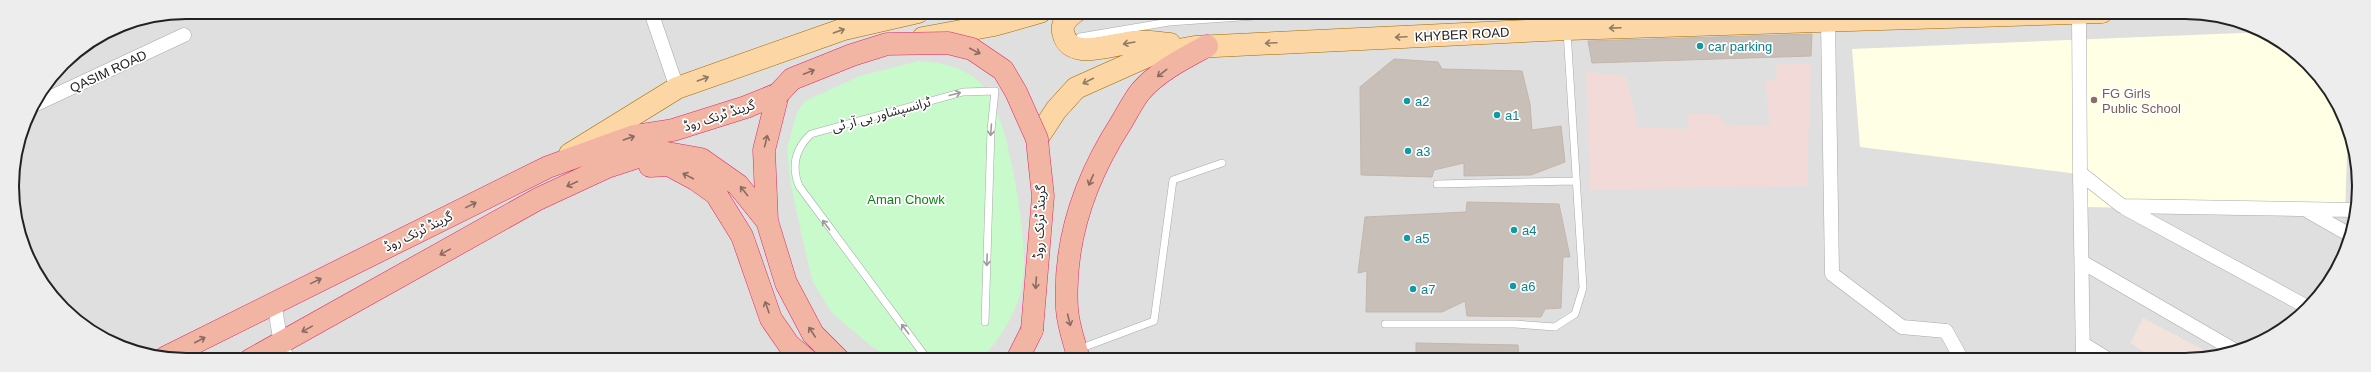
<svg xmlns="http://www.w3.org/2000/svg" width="2371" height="372" viewBox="0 0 2371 372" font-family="Arial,'Noto Sans Arabic',sans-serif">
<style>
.residential{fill:#e0dfdf}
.commercial{fill:#f2dad9}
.education{fill:#ffffe5}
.military{fill:#f3e3dd}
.park{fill:#c8facc}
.building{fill:#c7bfb8;stroke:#c4b6ab}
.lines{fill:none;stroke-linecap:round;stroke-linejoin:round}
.service-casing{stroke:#a9a9a9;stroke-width:8}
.minor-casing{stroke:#a9a9a9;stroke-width:15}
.primary-casing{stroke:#a06b00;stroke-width:23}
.trunk-casing{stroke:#dc2a67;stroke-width:23}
.service{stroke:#fff;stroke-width:7}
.minor{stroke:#fff;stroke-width:14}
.primary{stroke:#fcd6a4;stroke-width:22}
.trunk{stroke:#f2b4a3;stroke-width:22}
.trunk-bridge-casing{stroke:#dc2a67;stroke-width:23;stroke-linecap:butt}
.trunk-bridge{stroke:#f2b4a3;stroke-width:22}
.oneway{stroke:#8f7c63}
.oneway2{stroke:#8a6b62}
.oneway3{stroke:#9c9c9c}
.culture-dot{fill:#0f9aa8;stroke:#fff;stroke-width:1.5}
.education-dot{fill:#8d6e63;stroke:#fff;stroke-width:1.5}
.labels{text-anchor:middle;stroke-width:3.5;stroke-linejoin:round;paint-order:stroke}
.street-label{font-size:13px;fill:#222;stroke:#fff}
.culture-label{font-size:13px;fill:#0d838f;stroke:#fff;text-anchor:start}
.education-label{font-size:13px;fill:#785e54;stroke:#fff;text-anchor:start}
.park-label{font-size:13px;fill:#0c8416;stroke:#fff}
.rim{fill:none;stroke:#222;stroke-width:2}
</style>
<rect width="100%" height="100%" fill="#f2efe9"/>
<!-- residential -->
<path class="residential" d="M 186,12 L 2197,12 L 2262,30 L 2316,71 L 2350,130 L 2359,198 L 2346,253 L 2308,309 L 2262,342 L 2197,360 L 174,360 L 109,342 L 55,301 L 21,242 L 12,175 L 30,109 L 63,63 L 120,25 Z"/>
<!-- commercial -->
<path class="commercial" d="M 1777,64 L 1811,64 L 1807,186 L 1590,190 L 1586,72 L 1626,76 L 1638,127 L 1688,129 L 1688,113 L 1719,115 L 1726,125 L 1770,126 L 1765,80 L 1775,81 Z"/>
<!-- education -->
<path class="education" d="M 2265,32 L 2316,71 L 2348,128 L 2345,213 L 2088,207 L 2078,174 L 1860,147 L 1852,49 Z"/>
<!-- military -->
<path class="military" d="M 2143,318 L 2213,355 L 2197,360 L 2157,360 L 2130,343 Z"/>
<!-- park -->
<path class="park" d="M 919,61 C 943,63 966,67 983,86 C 1008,113 1024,224 1024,262 C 1024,273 1022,288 1019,298 C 1011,322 997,341 981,360 L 895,360 L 871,346 L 831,312 L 812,280 L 801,232 L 790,180 L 787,148 L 797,113 L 805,101 L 860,76 Z"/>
<!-- building -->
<path class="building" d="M 1812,34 L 1811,56 L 1592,63 L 1588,41 Z
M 1394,59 L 1438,62 L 1442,69 L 1522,71 L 1530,104 L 1532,130 L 1561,126 L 1565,162 L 1531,175 L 1464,176 L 1464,163 L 1434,170 L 1432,177 L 1361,175 L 1360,87 Z
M 1467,202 L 1559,204 L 1570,257 L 1563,257 L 1561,308 L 1545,309 L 1541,317 L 1467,316 L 1465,301 L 1442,312 L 1366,312 L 1367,271 L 1358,273 L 1365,217 L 1466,212 Z
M 1416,343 L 1518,345 L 1519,360 L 1416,360 Z"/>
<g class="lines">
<!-- service casing -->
<g class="service-casing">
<path id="service" d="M 1080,37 L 1169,22 L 1312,12
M 1437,184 L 1576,181
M 1385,324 L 1515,324 L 1555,327 L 1575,314 L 1583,288 L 1567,31
M 1079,349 L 1154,321 L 1173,180 L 1222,163
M 928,360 L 799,186 C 791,166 795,149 811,134 L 963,92 L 995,91 L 991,130 L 985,322"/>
</g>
<!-- minor casing -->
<g class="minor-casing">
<path id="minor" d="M 651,12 L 677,88
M 2079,14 L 2080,173 L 2122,206 L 2356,210
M 1828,21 L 1832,274 L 1902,327 L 1946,331 L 1962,360
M 32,106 L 184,35
M 2080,173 L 2083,360
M 2125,208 L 2309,308
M 2306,210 L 2350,235
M 2082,262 L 2234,350
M 274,302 L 281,344 L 288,360
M 2083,344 L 2109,360"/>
</g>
<!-- primary casing -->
<g class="primary-casing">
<path id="primary" d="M 1075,12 C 1068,17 1061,23 1063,32 C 1069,64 1117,42 1136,42 C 1147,41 1159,43 1170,44
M 923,38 L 994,25 L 1040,12
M 1037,139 L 1056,110 L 1076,88 L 1150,55 L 1195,47 L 1567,29 L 2102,12
M 570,154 L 677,88 L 844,29 L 918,12"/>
</g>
<!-- trunk casing -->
<g class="trunk-casing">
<path id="trunk" d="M 650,166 L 669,165 L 695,179 L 716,194 L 742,236 L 771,319 L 789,345 L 807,360
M 767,221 L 764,150 L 778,94
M 166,357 L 548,167 L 634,136 L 673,130 L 746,107 L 778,94
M 250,360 L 538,199 L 607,167 L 656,151 L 701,159 L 738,185 L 767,221 L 786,283 L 813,334 L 839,360
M 1017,360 L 1032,330
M 1079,360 C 1075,344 1068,326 1067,309 C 1063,242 1085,179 1121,123 C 1127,113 1133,101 1140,92 C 1158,71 1183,59 1207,46"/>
</g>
<!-- service -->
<use href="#service" class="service"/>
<!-- minor -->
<use href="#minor" class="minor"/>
<!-- primary -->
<use href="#primary" class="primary"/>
<!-- trunk -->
<use href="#trunk" class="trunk"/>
<!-- trunk-bridge casing -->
<g class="trunk-bridge-casing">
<path id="trunk-bridge" d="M 778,94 L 792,79 L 852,55 L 887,44 L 948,43 L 972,49 L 1003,70 L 1016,92 L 1037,139 L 1039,159 L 1043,196 L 1032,330"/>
</g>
<!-- trunk-bridge -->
<use href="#trunk-bridge" class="trunk-bridge"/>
</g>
<!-- one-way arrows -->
<defs><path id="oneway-shaft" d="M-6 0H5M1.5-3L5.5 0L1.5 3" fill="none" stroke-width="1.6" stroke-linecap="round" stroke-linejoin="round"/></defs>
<g class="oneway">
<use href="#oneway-shaft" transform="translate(1615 28) rotate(178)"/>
<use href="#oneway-shaft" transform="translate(839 31) rotate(-19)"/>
<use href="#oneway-shaft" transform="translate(1401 37) rotate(177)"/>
<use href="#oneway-shaft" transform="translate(1129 43) rotate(170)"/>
<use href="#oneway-shaft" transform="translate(1271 43) rotate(177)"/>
<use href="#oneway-shaft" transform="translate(703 79) rotate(-20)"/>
<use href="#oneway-shaft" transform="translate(1088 81) rotate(153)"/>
</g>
<g class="oneway2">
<use href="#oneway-shaft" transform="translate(975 51) rotate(28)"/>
<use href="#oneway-shaft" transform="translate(809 72) rotate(-22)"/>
<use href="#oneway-shaft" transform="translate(1162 73) rotate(142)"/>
<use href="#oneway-shaft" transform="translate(629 138) rotate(-19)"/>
<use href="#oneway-shaft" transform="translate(766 141) rotate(-76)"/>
<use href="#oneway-shaft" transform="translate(688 176) rotate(-152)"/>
<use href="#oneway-shaft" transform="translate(1091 180) rotate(113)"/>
<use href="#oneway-shaft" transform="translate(572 184) rotate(155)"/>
<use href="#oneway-shaft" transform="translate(744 191) rotate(-128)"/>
<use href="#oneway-shaft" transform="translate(471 205) rotate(-26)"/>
<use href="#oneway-shaft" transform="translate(445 252) rotate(151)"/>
<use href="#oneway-shaft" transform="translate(316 281) rotate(-26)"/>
<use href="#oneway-shaft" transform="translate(1036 283) rotate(94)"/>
<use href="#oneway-shaft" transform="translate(767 307) rotate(-109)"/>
<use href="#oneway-shaft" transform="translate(1069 320) rotate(76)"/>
<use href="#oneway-shaft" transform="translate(307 329) rotate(151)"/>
<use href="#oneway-shaft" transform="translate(812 332) rotate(-123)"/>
<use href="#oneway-shaft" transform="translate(200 340) rotate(-27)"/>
</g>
<g class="oneway3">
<use href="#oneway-shaft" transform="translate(955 94) rotate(-15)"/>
<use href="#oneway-shaft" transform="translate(991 130) rotate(94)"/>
<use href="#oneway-shaft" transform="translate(826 225) rotate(-127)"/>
<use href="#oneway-shaft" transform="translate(987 260) rotate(92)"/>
<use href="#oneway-shaft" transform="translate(905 329) rotate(-127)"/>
</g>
<!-- markers -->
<g class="culture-dot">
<circle cx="1700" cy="46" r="4"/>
<circle cx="1407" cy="101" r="4"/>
<circle cx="1497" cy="115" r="4"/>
<circle cx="1408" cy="151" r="4"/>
<circle cx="1514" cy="230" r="4"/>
<circle cx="1407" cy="238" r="4"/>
<circle cx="1513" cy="286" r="4"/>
<circle cx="1413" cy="289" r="4"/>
</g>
<circle class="education-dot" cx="2094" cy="100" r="4"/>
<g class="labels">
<!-- street labels -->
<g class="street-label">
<text transform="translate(1462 34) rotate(-3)" y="5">KHYBER ROAD</text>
<text transform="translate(108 71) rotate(-25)" y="5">QASIM ROAD</text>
<text transform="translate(881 114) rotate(-15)" y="5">ٹرانسپشاور بی آر ٹی</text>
<text transform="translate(719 115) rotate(-18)" y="5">گرینڈ ٹرنک روڈ</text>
<text transform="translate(1039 222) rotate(-88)" y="5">گرینڈ ٹرنک روڈ</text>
<text transform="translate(418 231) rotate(-26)" y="5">گرینڈ ٹرنک روڈ</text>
</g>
<!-- culture labels -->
<g class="culture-label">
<text x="1708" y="51">car parking</text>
<text x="1415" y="106">a2</text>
<text x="1505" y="120">a1</text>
<text x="1416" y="156">a3</text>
<text x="1522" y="235">a4</text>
<text x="1415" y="243">a5</text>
<text x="1521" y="291">a6</text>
<text x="1421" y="294">a7</text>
</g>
<!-- education labels -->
<g class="education-label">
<text x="2102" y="98">FG Girls<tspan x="2102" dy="15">Public School</tspan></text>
</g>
<!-- park labels -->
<g class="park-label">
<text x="906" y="204">Aman Chowk</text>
</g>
</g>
<!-- crop -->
<path d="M0 0H2371V372H0ZM186 19H2185A167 167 0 0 1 2352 186V186A167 167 0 0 1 2185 353H186A167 167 0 0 1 19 186V186A167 167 0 0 1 186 19Z" fill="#ededed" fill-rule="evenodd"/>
<path class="rim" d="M186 19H2185A167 167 0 0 1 2352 186V186A167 167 0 0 1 2185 353H186A167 167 0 0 1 19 186V186A167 167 0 0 1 186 19Z"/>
</svg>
